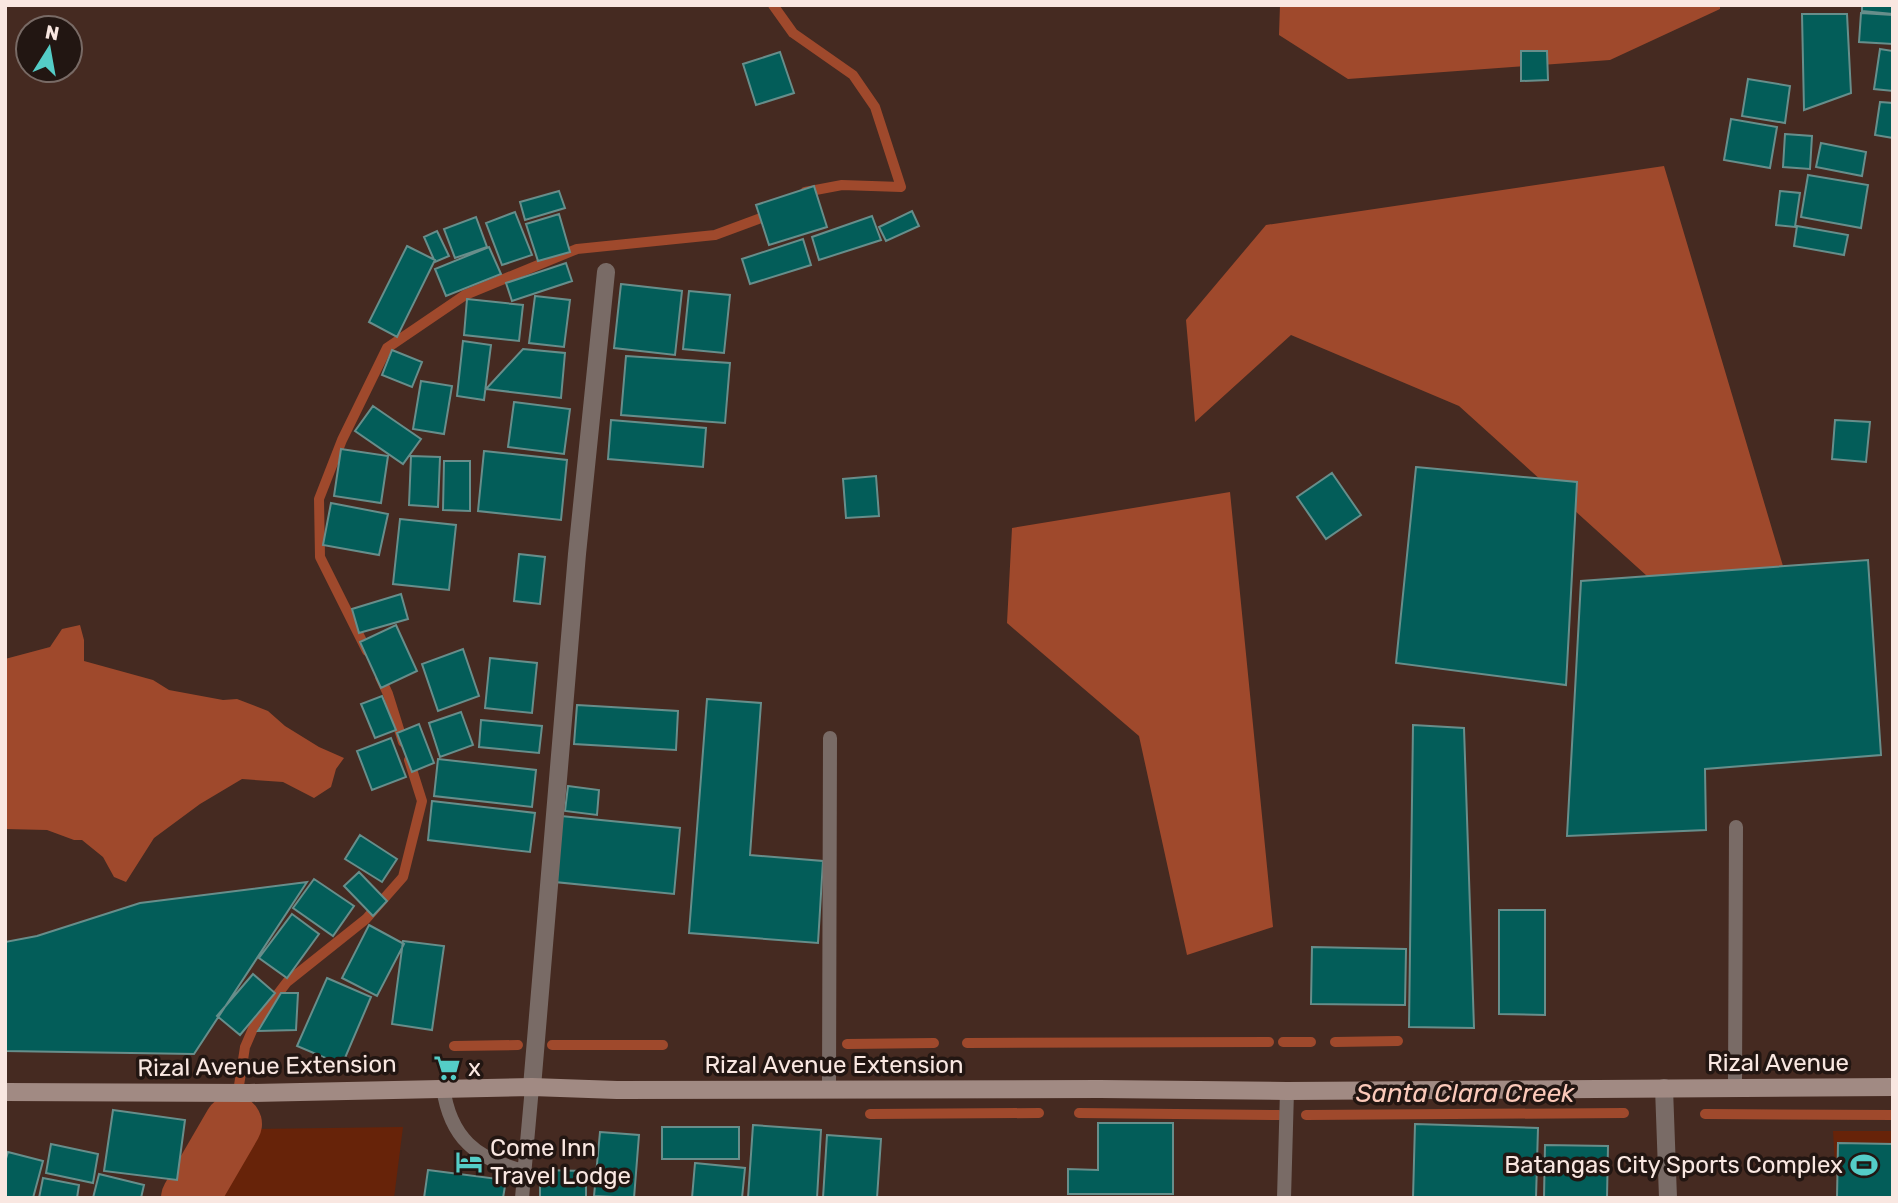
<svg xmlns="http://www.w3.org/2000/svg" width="1898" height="1203" viewBox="0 0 1898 1203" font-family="Rubik,sans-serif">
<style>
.green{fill:#672309}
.water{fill:#9f492c}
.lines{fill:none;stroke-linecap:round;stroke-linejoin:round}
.stream{stroke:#9f492c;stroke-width:10}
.river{stroke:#9f492c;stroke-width:58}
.building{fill:#035d59;stroke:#678e8b;stroke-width:2}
.service{stroke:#796b66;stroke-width:14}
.minor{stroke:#796b66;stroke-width:18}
.tertiary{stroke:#796b66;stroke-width:18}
.secondary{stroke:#a18a83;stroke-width:18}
.labels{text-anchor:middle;stroke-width:7;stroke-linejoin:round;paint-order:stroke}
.street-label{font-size:24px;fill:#f9e7e1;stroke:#221612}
.poi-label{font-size:24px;fill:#f9e7e1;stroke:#221612;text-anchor:start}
.water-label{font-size:26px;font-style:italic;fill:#fbc9b9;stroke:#221612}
</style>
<rect width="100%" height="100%" fill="#452a21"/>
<!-- green -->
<path class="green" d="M 403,1127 L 394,1198 L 210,1198 L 251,1129 Z
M 1833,1131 L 1893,1131 L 1893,1198 L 1837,1198 Z"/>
<!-- water -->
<path class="water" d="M 1280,5 L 1720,5 L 1720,9 L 1610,60 L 1348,79 L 1279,35 Z
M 1664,166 L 1783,566 L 1647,576 L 1459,406 L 1291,335 L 1195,422 L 1186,320 L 1266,225 Z
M 1230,492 L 1273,927 L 1187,955 L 1139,736 L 1007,623 L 1012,528 Z
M 80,625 L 84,640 L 84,661 L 153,680 L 169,690 L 223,700 L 237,699 L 268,711 L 285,726 L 319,747 L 344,758 L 336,769 L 331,787 L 314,798 L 283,782 L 242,779 L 200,804 L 154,838 L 126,882 L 114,877 L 103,857 L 82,840 L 74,840 L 47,830 L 5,829 L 5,659 L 50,647 L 62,629 Z"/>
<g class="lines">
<!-- stream -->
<path class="stream" d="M 773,5 L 793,33 L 853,75 L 875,107 L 901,187 L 842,185 L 805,192
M 367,651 L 320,557 L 319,499 L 342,440 L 387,348 L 465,295 L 577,249 L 715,235 L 772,214
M 380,677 L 388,694 L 403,742
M 1283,1042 L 1311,1042
M 1335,1042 L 1398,1041
M 967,1043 L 1269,1042
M 847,1044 L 934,1043
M 552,1045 L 663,1045
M 454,1046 L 518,1045
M 1079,1113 L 1279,1115
M 870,1114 L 1039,1113
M 1705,1114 L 1893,1115
M 1306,1115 L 1624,1113
M 233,1124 L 245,1047 L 255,1024 L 287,982 L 366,919 L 403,877 L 422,801 L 409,760"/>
<!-- river -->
<path class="river" d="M 190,1198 L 233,1124"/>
</g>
<!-- building -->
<path class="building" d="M 1862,5 L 1893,5 L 1893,14 L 1862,11 Z
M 1861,13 L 1893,15 L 1893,44 L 1859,42 Z
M 1802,14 L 1847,14 L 1851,93 L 1804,110 Z
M 1880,49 L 1893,51 L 1893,91 L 1874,89 Z
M 1521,51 L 1547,51 L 1548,80 L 1521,81 Z
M 780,52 L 794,93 L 756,105 L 743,64 Z
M 1748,79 L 1790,86 L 1785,123 L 1742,116 Z
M 1880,102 L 1893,103 L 1893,138 L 1875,135 Z
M 1731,119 L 1777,127 L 1770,168 L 1724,160 Z
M 1785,134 L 1812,136 L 1810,169 L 1783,167 Z
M 1821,143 L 1866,152 L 1862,176 L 1816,167 Z
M 1808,175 L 1868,185 L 1861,228 L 1801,217 Z
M 814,186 L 827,227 L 769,245 L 756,205 Z
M 559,191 L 565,208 L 525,220 L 520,202 Z
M 1780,191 L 1800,193 L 1795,227 L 1776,225 Z
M 912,211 L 919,226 L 886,241 L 879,227 Z
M 515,212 L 532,255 L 502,265 L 486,223 Z
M 559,214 L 570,252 L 538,261 L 526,224 Z
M 872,216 L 881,240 L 819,260 L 812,237 Z
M 476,217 L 487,247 L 455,258 L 444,229 Z
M 1797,226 L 1848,235 L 1844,255 L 1794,246 Z
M 437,231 L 449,256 L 435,262 L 424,237 Z
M 803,239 L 811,265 L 750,284 L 742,259 Z
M 407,246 L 435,260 L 397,337 L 369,322 Z
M 489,247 L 501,274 L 446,296 L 435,269 Z
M 566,263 L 572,281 L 512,301 L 506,283 Z
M 621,284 L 682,291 L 675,355 L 614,348 Z
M 689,291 L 730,295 L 724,353 L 683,349 Z
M 535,296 L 570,300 L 564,347 L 529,343 Z
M 467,299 L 523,305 L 519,341 L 464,335 Z
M 463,341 L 491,345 L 484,400 L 457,396 Z
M 523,349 L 565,353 L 561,398 L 486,389 Z
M 392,350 L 422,362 L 412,387 L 382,375 Z
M 626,356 L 730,363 L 725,423 L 621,415 Z
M 421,381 L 452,386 L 444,434 L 413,429 Z
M 514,402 L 570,409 L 564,454 L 508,447 Z
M 373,406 L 421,439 L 403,464 L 355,431 Z
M 611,420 L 706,428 L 703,467 L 608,459 Z
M 1835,420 L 1870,422 L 1866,462 L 1832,459 Z
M 341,449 L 388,456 L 381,503 L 334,496 Z
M 484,451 L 567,460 L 561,520 L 478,511 Z
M 411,456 L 440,457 L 438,507 L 409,505 Z
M 444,461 L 470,461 L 470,511 L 443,510 Z
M 1416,467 L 1577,482 L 1566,685 L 1396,663 Z
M 1332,473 L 1361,515 L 1326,539 L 1297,497 Z
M 876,476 L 879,516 L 846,518 L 843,479 Z
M 331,503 L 388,514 L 379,555 L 323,545 Z
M 400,519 L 456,525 L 449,590 L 393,584 Z
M 519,554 L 545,557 L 540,604 L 514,601 Z
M 1868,560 L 1881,755 L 1705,769 L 1706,830 L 1567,836 L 1581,581 Z
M 401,594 L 408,619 L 359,633 L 352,609 Z
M 396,625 L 417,671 L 381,688 L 360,642 Z
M 463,649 L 479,696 L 438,711 L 422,664 Z
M 490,658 L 537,663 L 532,713 L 485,708 Z
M 382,696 L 396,730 L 375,738 L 361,704 Z
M 707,699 L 761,703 L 750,855 L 823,861 L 818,943 L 689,933 Z
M 577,705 L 678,711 L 676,750 L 574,744 Z
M 461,712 L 473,745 L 440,757 L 429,723 Z
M 481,720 L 542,726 L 539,753 L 479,747 Z
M 419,724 L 434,763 L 412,772 L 397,733 Z
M 1413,725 L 1464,728 L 1474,1028 L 1409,1027 Z
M 391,738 L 406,777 L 372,790 L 357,751 Z
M 438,759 L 536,770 L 532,807 L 434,796 Z
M 568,786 L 599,790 L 597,815 L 565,811 Z
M 432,801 L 535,813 L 530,852 L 428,840 Z
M 561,816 L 680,828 L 674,894 L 555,882 Z
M 360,835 L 397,859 L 382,882 L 345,859 Z
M 359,872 L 387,901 L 373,916 L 344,886 Z
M 314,879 L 354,906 L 333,936 L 293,908 Z
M 307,882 L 194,1054 L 5,1051 L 5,942 L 37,936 L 140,903 Z
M 1499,910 L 1545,910 L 1545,1015 L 1499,1014 Z
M 292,914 L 319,934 L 287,978 L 259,958 Z
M 369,925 L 404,944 L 377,996 L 342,978 Z
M 403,941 L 444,946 L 432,1030 L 392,1024 Z
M 1312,947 L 1406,949 L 1405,1005 L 1311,1004 Z
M 253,974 L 275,993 L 240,1035 L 217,1016 Z
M 327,978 L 371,997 L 342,1065 L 297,1046 Z
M 281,993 L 298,993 L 296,1030 L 258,1031 Z
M 113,1110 L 185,1120 L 177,1180 L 104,1171 Z
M 1098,1123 L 1173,1123 L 1173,1194 L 1068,1194 L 1068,1169 L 1098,1170 Z
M 1415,1124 L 1538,1128 L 1536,1198 L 1413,1198 Z
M 753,1125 L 821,1130 L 817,1198 L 748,1198 Z
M 662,1127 L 739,1127 L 739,1159 L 662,1159 Z
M 600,1132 L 639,1135 L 634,1198 L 594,1196 Z
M 827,1135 L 881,1139 L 877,1198 L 823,1198 Z
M 1838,1143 L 1893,1144 L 1893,1198 L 1837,1198 Z
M 51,1144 L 98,1154 L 93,1183 L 46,1173 Z
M 1545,1145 L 1608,1146 L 1607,1198 L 1544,1198 Z
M 8,1152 L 43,1161 L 33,1198 L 5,1198 L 5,1162 Z
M 695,1163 L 745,1168 L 742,1198 L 692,1198 Z
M 428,1170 L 506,1180 L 503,1198 L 424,1198 Z
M 540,1170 L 586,1171 L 586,1198 L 540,1198 Z
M 99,1174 L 144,1185 L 141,1198 L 93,1198 Z
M 43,1178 L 79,1185 L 77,1198 L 39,1198 Z"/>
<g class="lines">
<!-- service -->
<path class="service" d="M 443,1087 C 450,1138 476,1159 524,1171
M 1735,1088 L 1736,827
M 829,1090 L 830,738
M 522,1198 L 532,1087
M 1284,1198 L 1287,1091"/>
<!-- minor -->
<path class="minor" d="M 532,1087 L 577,554 L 606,272"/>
<!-- tertiary -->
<path class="tertiary" d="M 1664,1088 L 1668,1198"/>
<!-- secondary -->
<path class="secondary" d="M 5,1092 L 249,1093 L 532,1087 L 617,1090 L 1100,1089 L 1287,1091 L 1893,1087"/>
</g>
<!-- icons -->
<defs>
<g id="supermarket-bare" transform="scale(2.1)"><path d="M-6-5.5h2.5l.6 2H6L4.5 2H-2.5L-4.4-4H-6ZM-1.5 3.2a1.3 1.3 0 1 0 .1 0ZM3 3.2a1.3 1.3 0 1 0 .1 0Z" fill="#54cdc7" stroke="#221612" stroke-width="2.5" paint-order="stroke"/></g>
<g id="hotel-bare" transform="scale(2.1)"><path d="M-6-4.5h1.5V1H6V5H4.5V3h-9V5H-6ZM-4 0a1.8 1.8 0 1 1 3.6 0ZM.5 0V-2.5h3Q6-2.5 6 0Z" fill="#54cdc7" stroke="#221612" stroke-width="2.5" paint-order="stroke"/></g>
<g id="stadium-bare" transform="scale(2.1)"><path d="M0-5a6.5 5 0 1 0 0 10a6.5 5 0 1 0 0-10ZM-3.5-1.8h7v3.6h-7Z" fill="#54cdc7" stroke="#221612" stroke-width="2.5" paint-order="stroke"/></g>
</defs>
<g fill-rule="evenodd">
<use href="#supermarket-bare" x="447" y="1068"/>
<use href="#hotel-bare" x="469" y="1162"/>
<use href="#stadium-bare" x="1864" y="1165"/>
</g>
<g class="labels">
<!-- street labels -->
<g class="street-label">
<text x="1778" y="1071">Rizal Avenue</text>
<text x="834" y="1073">Rizal Avenue Extension</text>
<text transform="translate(267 1066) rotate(-1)" y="8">Rizal Avenue Extension</text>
</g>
<!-- poi labels -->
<g class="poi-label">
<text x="468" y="1076">x</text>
<text x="490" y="1156">Come Inn<tspan x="490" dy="28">Travel Lodge</tspan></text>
<text x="1843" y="1173" text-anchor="end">Batangas City Sports Complex</text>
</g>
<!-- water labels -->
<g class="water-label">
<text x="1465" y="1102">Santa Clara Creek</text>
</g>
</g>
<!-- border -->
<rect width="1898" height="1203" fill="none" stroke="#f9e7e1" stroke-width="14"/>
<!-- north arrow -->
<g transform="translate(49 49) rotate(11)"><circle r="33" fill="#221612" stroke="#786a65" stroke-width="2"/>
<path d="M0-5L12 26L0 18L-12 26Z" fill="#54cdc7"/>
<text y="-10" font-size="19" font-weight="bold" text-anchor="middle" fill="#f9e7e1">N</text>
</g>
</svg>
